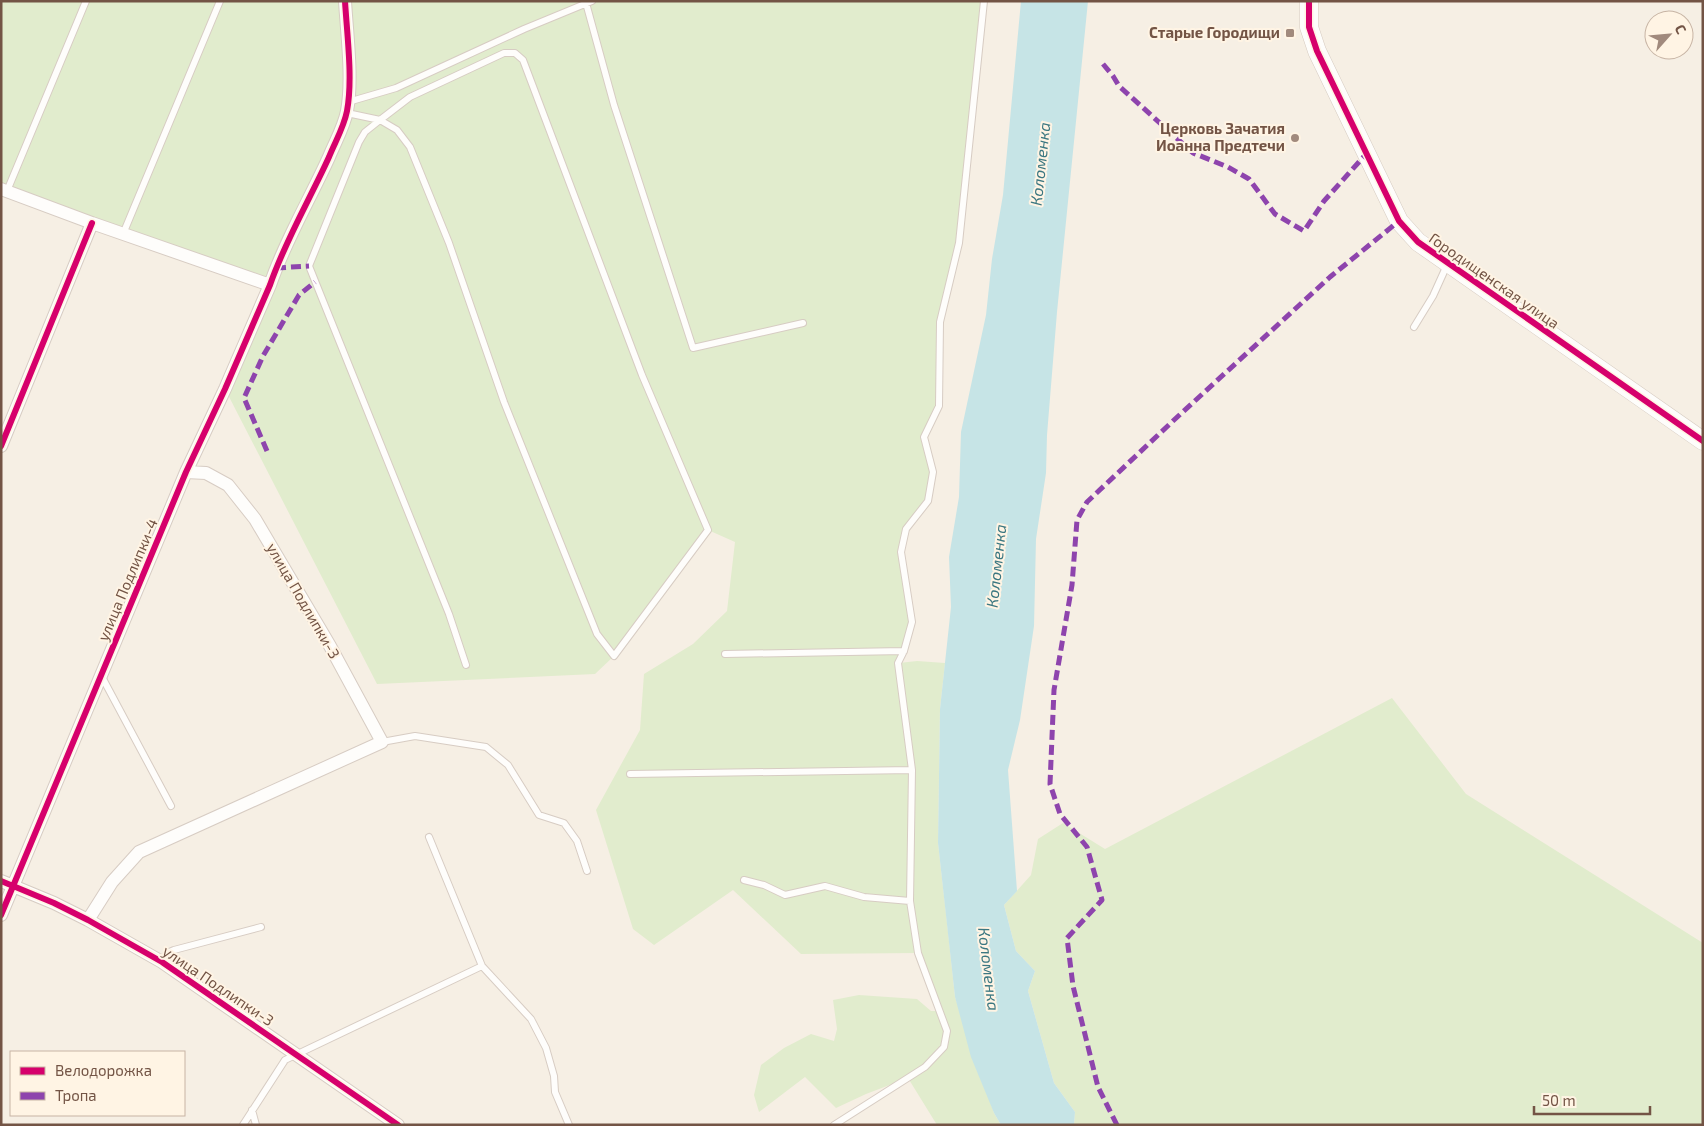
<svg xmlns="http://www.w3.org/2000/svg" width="1704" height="1126" viewBox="0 0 1704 1126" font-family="'Exo 2',sans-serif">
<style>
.green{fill:#e1eccd}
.water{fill:#c6e4e6}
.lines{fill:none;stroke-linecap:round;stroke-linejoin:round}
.lane-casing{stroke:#d7ccc3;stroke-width:8}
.street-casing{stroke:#d7ccc3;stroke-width:14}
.secondary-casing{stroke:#d6cbc1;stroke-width:19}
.lane{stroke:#fefdfb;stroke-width:6}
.street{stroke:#fefdfb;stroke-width:12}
.secondary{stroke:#fefdfb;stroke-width:18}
.quiet{stroke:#8e44ad;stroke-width:5;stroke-dasharray:10 5;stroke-linecap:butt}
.cycleway-casing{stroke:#fff4e4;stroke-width:9}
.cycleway{stroke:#d6006c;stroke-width:6}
.poi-dot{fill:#a18a7d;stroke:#fff4e4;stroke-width:2}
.labels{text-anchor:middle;stroke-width:4;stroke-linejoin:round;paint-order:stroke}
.poi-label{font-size:15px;font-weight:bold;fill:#735445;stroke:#fff4e4;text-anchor:end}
.street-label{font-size:15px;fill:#735445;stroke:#fff4e4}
.water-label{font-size:16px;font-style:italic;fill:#3b7781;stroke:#fff4e4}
</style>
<rect width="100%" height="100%" fill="#f6efe4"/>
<!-- green -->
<path class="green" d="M 1,1 L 984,1 L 959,243 L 940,322 L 939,406 L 924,437 L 933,472 L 928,501 L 906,529 L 901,552 L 912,622 L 899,663 L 917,661 L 945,663 L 940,709 L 938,843 L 947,923 L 955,997 L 994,1113 L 1001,1125 L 937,1125 L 908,1078 L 866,1094 L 836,1108 L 805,1077 L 759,1112 L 754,1095 L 761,1065 L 784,1048 L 811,1034 L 834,1041 L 837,1029 L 833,1000 L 859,995 L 917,999 L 931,1011 L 940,1011 L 918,953 L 801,954 L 733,890 L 654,945 L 633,929 L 596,810 L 640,730 L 644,674 L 693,644 L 727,611 L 735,542 L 708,530 L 614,656 L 595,674 L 377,684 L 225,389 L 270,285 L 1,189 Z
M 1392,698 L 1466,794 L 1703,943 L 1703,1125 L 1074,1125 L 1075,1112 L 1054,1083 L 1028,991 L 1035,971 L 1016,951 L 1004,905 L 1031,875 L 1038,839 L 1063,823 L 1105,849 Z"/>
<!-- water -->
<path class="water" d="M 1021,1 L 1088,1 L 1057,312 L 1047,435 L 1046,473 L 1036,539 L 1034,626 L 1020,720 L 1008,770 L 1017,891 L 1004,905 L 1016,951 L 1035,971 L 1028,991 L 1054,1083 L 1075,1112 L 1074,1125 L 1001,1125 L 994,1113 L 971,1057 L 955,997 L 938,843 L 940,709 L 951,607 L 949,557 L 959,497 L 961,432 L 986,315 L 992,259 L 1003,195 Z"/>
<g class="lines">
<!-- lane casing -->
<g class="lane-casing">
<path id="lane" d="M 586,3 L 614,105 L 693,348 L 803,323
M 348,102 L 396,88 L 524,29 L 592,1
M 347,113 L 380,120 L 410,97 L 504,53 L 515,53 L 523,60 L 642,375 L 708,530 L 614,656 L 597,634 L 504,402 L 449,243 L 410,147 L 397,130 L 380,120 L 365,132 L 359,142 L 309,266 L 449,614 L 466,665
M 7,191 L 86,1
M 123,234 L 220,1
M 1414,327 L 1433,296 L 1447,265
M 725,654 L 904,651
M 102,677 L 171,806
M 382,742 L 415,736 L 486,747 L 508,765 L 539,815 L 564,823 L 577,841 L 587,871
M 630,774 L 912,770
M 429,837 L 482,966 L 531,1019 L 546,1048 L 554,1076 L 555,1092 L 569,1125
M 744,880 L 764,885 L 785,895 L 825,886 L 864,897 L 910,901
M 162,962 L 167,953 L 174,950 L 261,927
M 252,1110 L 256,1125
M 243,1125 L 285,1060 L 482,966
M 834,1125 L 925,1067 L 944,1047 L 947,1031 L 918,953 L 910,901 L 912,770 L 898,663 L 904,651 L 912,622 L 901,552 L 906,529 L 928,501 L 933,472 L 924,437 L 939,406 L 940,322 L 959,243 L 984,1"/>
</g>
<!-- street casing -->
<g class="street-casing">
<path id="street" d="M 1,189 L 92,223 L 270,285
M 1,446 L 92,223
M 1,881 L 54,903 L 88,920 L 162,962 L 398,1125
M 1,915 L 186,472 L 225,389 L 270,285 C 285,241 310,199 329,157 C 335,142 344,127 347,111 C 353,79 347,35 345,1
M 88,920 L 112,882 L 139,852 L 382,742 L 330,646 L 255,519 L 228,485 L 206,473 L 186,472"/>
</g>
<!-- secondary casing -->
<g class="secondary-casing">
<path id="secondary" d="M 1309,1 L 1309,27 L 1317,51 L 1399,221 L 1418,242 L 1703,441"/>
</g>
<!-- lane -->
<use href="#lane" class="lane"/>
<!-- street -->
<use href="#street" class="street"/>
<!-- secondary -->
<use href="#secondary" class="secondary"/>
<!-- quiet -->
<path class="quiet" d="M 1103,64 L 1113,76 L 1119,86 L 1193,153 L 1228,167 L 1249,179 L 1275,214 L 1304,231 L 1324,201 L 1367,153
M 276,268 L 309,266
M 267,451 L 244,398 L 263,356 L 299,295 L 315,282
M 1117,1125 L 1098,1087 L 1073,986 L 1067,938 L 1102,900 L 1087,847 L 1060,814 L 1050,784 L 1054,690 L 1072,585 L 1077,520 L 1087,502 L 1174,420 L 1330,277 L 1399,221"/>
<!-- cycleway casing -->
<g class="cycleway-casing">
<path id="cycleway" d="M 1309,1 L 1309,27 L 1317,51 L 1399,221 L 1418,242 L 1703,441
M 1,446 L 92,223
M 1,881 L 54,903 L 88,920 L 162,962 L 398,1125
M 1,915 L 186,472 L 225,389 L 270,285 C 285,241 310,199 329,157 C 335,142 344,127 347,111 C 353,79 347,35 345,1"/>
</g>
<!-- cycleway -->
<use href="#cycleway" class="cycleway"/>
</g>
<!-- markers -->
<g class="poi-dot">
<rect x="1285" y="28" width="10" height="10" rx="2.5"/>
<circle cx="1295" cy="138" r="5"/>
</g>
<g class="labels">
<!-- poi labels -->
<g class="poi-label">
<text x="1280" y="38">Старые Городищи</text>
<text x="1285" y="134">Церковь Зачатия<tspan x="1285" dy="17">Иоанна Предтечи</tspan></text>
</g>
<!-- street labels -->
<g class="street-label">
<text transform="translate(1494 281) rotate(35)" y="5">Городищенская улица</text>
<text transform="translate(128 580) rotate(-67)" y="5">улица Подлипки-4</text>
<text transform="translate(303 601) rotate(60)" y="5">улица Подлипки-3</text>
<text transform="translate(218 986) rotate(34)" y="5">улица Подлипки-3</text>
</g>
<!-- water labels -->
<g class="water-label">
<text transform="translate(1040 164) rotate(-84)" y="6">Коломенка</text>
<text transform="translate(996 566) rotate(-84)" y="6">Коломенка</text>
<text transform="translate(989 969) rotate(83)" y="6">Коломенка</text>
</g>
</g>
<!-- border -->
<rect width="1704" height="1126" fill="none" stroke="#735445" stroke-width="5"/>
<!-- legend -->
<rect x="10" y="1051" width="175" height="65" fill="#fff4e4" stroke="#c7b4a4"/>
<rect x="20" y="1067" width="25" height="8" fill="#d6006c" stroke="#c7b4a4"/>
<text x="55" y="1076" font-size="15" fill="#735445">Велодорожка</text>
<rect x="20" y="1092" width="25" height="8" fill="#8e44ad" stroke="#c7b4a4"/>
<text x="55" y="1101" font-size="15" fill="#735445">Тропа</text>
<!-- north arrow -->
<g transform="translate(1669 35) rotate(63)"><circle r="24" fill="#fff4e4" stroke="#c7b4a4"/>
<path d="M0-4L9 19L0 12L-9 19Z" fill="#a18a7d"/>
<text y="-8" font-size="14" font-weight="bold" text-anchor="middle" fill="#735445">С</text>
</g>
<!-- scale -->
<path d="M1534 1106v8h116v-8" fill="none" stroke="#735445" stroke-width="2.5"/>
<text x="1542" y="1106" font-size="15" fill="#735445" stroke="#fff4e4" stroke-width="4" paint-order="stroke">50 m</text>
</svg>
